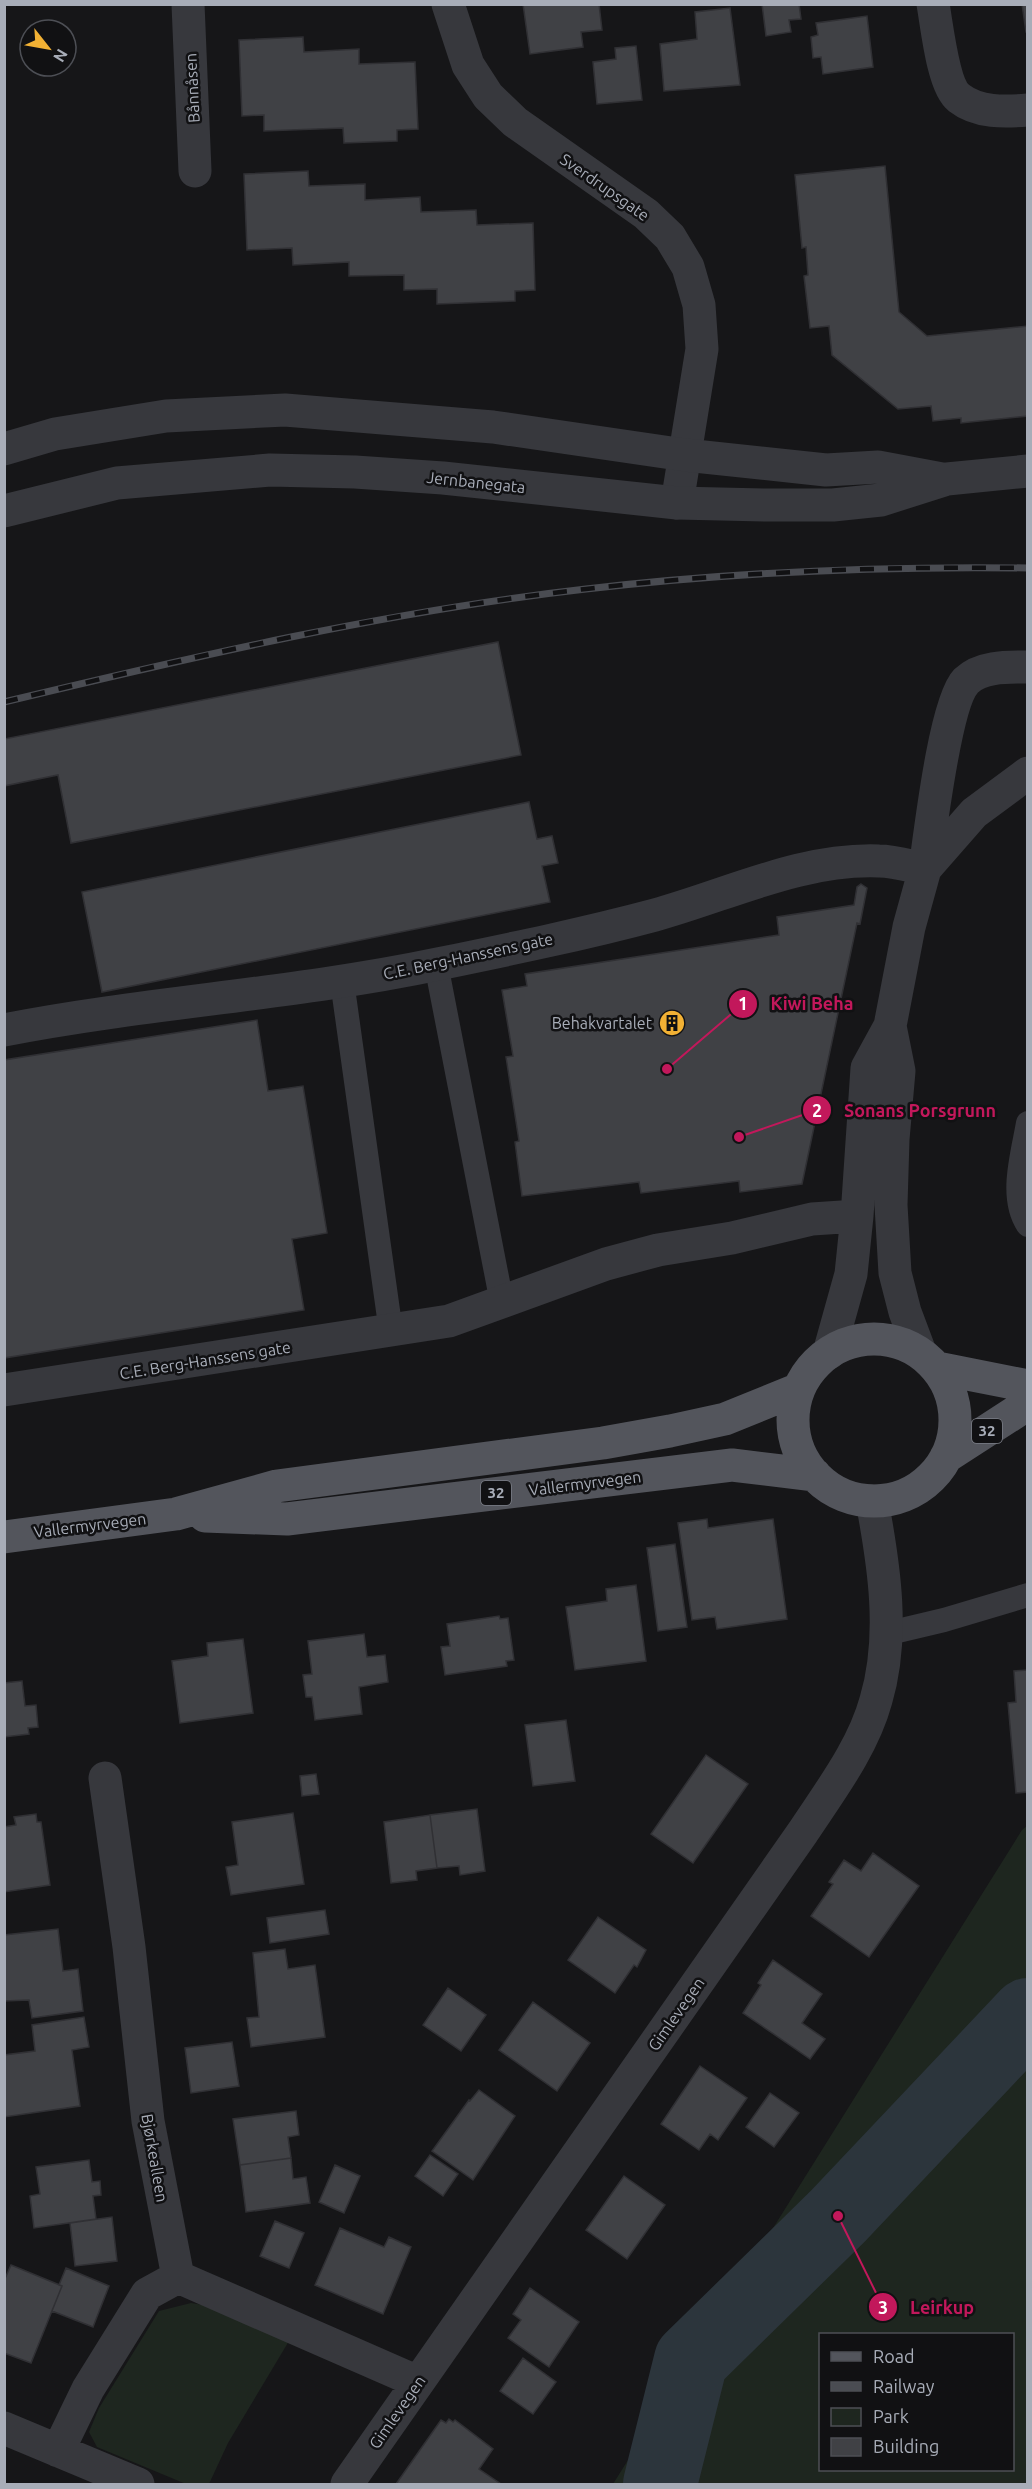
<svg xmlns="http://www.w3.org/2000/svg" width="1032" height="2489" viewBox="0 0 1032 2489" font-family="Ubuntu,sans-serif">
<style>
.green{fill:#1e261f;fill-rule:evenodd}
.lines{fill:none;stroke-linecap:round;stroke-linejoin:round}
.river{stroke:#2c353c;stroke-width:74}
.building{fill:#404145;stroke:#303034;stroke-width:1.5}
.service{stroke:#37383d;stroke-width:24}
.minor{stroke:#37383d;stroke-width:33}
.tertiary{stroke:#37383d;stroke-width:33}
.primary{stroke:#53555c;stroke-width:33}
.rail-casing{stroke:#4a4c52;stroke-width:7}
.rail{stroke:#111113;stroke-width:4.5;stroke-dasharray:14;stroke-linecap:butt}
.labels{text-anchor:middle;stroke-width:5;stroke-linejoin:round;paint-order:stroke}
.shield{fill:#111113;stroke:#7b7e86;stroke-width:1.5}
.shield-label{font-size:15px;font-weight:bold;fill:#a8adb8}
.street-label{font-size:16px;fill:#a8adb8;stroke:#111113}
.poi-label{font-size:16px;fill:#a8adb8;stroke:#111113;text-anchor:end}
.leader{fill:none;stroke:#c2185b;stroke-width:2}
.callout-dot{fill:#c2185b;stroke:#111113;stroke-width:2}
.mark-label{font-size:18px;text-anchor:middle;font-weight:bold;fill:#fff}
.callout-label{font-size:18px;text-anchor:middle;font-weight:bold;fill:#c2185b;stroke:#111113;stroke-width:5;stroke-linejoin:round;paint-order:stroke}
</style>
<rect width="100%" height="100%" fill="#161618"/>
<!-- green -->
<path class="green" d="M 1027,1826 L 1027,2484 L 613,2484 L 1022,1830 ZM 820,2334 L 1012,2334 L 1012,2470 L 820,2470 Z
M 191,2303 L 222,2308 L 289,2341 L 228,2443 L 209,2484 L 186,2484 L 97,2447 L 89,2432 L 99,2408 L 159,2311 Z"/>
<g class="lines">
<!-- river -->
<path class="river" d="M 660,2484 L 691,2360 L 838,2216 L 1028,2015"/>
</g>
<!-- building -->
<path class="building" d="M 523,4 L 599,4 L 602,30 L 581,32 L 583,47 L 530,54 Z
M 762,4 L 799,4 L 801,19 L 789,20 L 791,32 L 766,36 Z
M 1022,4 L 1028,4 L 1028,32 L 1026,32 Z
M 730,8 L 740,85 L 664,91 L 660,44 L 697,39 L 695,12 Z
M 867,16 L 873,67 L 823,74 L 821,57 L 813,58 L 811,37 L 818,35 L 816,23 Z
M 303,37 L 304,52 L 359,49 L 359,64 L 415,62 L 418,129 L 397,130 L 397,141 L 344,143 L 343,128 L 264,131 L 264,115 L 242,116 L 239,40 Z
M 636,46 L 642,100 L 597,104 L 593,62 L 616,59 L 615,48 Z
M 885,166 L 899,312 L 927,336 L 1028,326 L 1028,416 L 961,423 L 961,418 L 933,421 L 931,406 L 898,409 L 832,355 L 829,326 L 810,328 L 804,276 L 808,275 L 806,247 L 802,248 L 795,175 Z
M 308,171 L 309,186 L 365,184 L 365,200 L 420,197 L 421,212 L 476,210 L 477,225 L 533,223 L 535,290 L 515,291 L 515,301 L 437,304 L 437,289 L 404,290 L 404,275 L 349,276 L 349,262 L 293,265 L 292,248 L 247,250 L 244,174 Z
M 498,642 L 521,755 L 71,843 L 58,775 L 4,786 L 4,739 Z
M 529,802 L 537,839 L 552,836 L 558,863 L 542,866 L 550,902 L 102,992 L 82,892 Z
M 861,884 L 867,888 L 860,924 L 857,923 L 802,1184 L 740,1192 L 739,1181 L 641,1193 L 639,1182 L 522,1196 L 515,1142 L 519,1141 L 506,1057 L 513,1056 L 502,990 L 527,986 L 525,974 L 779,935 L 777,917 L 854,905 L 857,887 Z
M 257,1020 L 268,1091 L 303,1086 L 327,1233 L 292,1239 L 304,1310 L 4,1358 L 4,1060 Z
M 707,1519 L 708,1528 L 773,1519 L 787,1619 L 717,1629 L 715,1617 L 692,1620 L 678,1523 Z
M 675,1544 L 687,1627 L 658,1631 L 647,1548 Z
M 636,1585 L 646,1661 L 575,1670 L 566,1607 L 607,1601 L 606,1589 Z
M 499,1616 L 500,1619 L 508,1618 L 514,1660 L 506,1661 L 507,1666 L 445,1675 L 441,1647 L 450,1646 L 447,1624 Z
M 364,1634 L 367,1657 L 385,1655 L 388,1682 L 359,1687 L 362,1714 L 315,1720 L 312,1697 L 306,1697 L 303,1675 L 312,1674 L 308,1641 Z
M 243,1639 L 253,1713 L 180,1723 L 172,1661 L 208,1656 L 207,1643 Z
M 1028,1670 L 1028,1792 L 1016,1793 L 1008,1703 L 1016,1702 L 1014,1671 Z
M 22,1681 L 25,1706 L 36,1705 L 38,1727 L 28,1728 L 29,1734 L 4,1737 L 4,1683 Z
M 566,1720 L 575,1781 L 533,1786 L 525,1725 Z
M 706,1755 L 748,1784 L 693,1863 L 651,1834 Z
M 316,1774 L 319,1794 L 302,1796 L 300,1776 Z
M 477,1809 L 485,1871 L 460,1875 L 459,1866 L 437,1868 L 430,1815 Z
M 293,1813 L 304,1884 L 231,1895 L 226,1867 L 238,1865 L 232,1822 Z
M 36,1814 L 37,1822 L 41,1822 L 50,1885 L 4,1892 L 4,1827 L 16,1825 L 14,1817 Z
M 430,1815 L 437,1868 L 416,1871 L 417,1880 L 391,1883 L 384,1822 Z
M 873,1853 L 919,1886 L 869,1957 L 811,1916 L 833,1884 L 829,1882 L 844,1860 L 861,1871 Z
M 325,1910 L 329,1934 L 270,1943 L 267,1918 Z
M 598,1917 L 646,1950 L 637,1967 L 634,1965 L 615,1993 L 568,1960 Z
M 58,1929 L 63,1971 L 78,1969 L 83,2011 L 32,2018 L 29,2000 L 4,2001 L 4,1935 Z
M 285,1949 L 288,1969 L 315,1965 L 325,2037 L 251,2047 L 247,2018 L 259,2017 L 253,1953 Z
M 773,1960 L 822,1994 L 802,2023 L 825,2039 L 810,2059 L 743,2013 L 761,1985 L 758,1983 Z
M 448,1988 L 486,2015 L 461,2051 L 423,2025 Z
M 533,2002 L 590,2043 L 557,2091 L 499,2050 Z
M 84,2017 L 89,2047 L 72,2050 L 80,2106 L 4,2117 L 4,2055 L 35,2051 L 32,2025 Z
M 232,2042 L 239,2086 L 191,2093 L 185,2048 Z
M 700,2066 L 747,2098 L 718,2140 L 710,2134 L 699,2150 L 661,2124 Z
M 479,2090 L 515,2116 L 473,2180 L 432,2151 L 469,2100 L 470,2101 Z
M 770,2093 L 799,2113 L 774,2147 L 746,2127 Z
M 296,2111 L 299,2135 L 288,2137 L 291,2158 L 240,2165 L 233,2119 Z
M 430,2155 L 458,2174 L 443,2196 L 415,2176 Z
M 291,2158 L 293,2179 L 306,2177 L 310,2203 L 246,2212 L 240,2165 Z
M 89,2160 L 92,2182 L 100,2181 L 101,2195 L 93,2196 L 96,2219 L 34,2228 L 30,2196 L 40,2194 L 36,2167 Z
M 335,2165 L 360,2176 L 344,2213 L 319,2202 Z
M 624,2176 L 665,2205 L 627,2259 L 586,2230 Z
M 112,2217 L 117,2261 L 75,2266 L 70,2223 Z
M 275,2221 L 304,2233 L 289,2268 L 260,2256 Z
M 340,2228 L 384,2247 L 389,2237 L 411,2247 L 383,2314 L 315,2285 Z
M 11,2265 L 62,2286 L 31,2363 L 4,2353 L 4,2281 Z
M 66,2268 L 109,2286 L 93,2327 L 52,2311 L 62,2286 L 59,2285 Z
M 530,2288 L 579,2322 L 549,2367 L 508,2338 L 521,2320 L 513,2314 Z
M 523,2358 L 556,2382 L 533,2414 L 500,2391 Z
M 449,2419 L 453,2422 L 455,2420 L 493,2449 L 479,2469 L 501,2484 L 396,2484 L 441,2420 L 446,2423 Z"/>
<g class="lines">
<!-- service -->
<path class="service" d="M 436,964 L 502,1303
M 342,981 L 391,1332
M 1028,1123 C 1023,1153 1009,1197 1028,1225
M 885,1634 L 944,1620 L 1028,1595"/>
<!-- minor -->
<path class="minor" d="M 188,4 L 195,171
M 448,4 L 468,65 L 488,96 L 515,122 L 646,214 L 670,237 L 688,267 L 699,305 L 702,349 L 677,503
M 933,4 C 937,26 943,86 959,98 C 978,113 1005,112 1028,110
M 890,1026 L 899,1071 L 893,1139 L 891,1205 L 895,1273 L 905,1312 L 920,1352
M 4,1030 C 148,1002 295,994 438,964 C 511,949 584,934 655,915 C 728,895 801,858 879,861 C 894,861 910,866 925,869 C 930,834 945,703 966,681 C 981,666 1008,667 1028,667
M 829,1353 L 851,1274 L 857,1216 L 867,1068 L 890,1026 L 909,927 L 925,869 L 974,813 L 1028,773
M 4,1390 L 449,1321 L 606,1264 L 658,1250 L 732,1238 L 812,1219 L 857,1216
M 105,1778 L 129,1947 L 148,2121 L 178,2277 L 418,2382
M 4,2428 L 138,2484
M 58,2451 L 88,2389 L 147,2294 L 178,2277
M 347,2484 L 803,1832 C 830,1791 863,1748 876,1700 C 895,1636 884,1565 872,1501"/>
<!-- tertiary -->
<path class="tertiary" d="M 4,449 L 55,434 L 166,416 L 285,410 L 493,427 L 685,455 L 826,470 L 878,467 L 942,479
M 4,511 L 117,483 L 270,470 L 355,472 L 443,478 L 677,503 L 767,505 L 833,505 L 881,500 L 947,479 L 1028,471"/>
<!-- primary -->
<path class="primary" d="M793 1420a81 81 0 1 1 162 0a81 81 0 1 1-162 0Z
M 937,1368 L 1028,1386
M 946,1457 L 1028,1404
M 205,1516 L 287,1519 L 732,1465 L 815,1475
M 4,1537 L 176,1514 L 277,1486 L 603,1443 L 670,1431 L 725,1419 L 799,1389"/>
<!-- rail casing -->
<g class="rail-casing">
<path id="rail" d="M 4,702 C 196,656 390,611 586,589 C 733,572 880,566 1028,568"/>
</g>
<!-- rail -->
<use href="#rail" class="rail"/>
</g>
<!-- icons -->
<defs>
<g id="building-disc" transform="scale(1.35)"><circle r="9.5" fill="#f2b134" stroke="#111113"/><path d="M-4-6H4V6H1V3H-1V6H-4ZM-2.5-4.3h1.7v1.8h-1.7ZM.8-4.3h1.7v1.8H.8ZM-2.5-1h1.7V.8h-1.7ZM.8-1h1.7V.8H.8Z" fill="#111"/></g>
</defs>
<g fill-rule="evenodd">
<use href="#building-disc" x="672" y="1023"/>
</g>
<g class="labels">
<!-- shield labels -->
<g class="shield">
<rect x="972" y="1419" width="30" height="24" rx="4.5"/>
<rect x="481" y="1481" width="30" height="24" rx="4.5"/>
</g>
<g class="shield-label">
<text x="987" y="1436">32</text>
<text x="496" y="1498">32</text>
</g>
<!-- street labels -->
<g class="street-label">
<text transform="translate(192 88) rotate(-93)" y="6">Bånnåsen</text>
<text transform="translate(605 187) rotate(35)" y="6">Sverdrupsgate</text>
<text transform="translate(476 482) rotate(6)" y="6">Jernbanegata</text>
<text transform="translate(468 956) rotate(-12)" y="6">C.E. Berg-Hanssens gate</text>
<text transform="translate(205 1360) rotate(-9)" y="6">C.E. Berg-Hanssens gate</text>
<text transform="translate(585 1483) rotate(-7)" y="6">Vallermyrvegen</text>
<text transform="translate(90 1525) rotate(-7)" y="6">Vallermyrvegen</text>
<text transform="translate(676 2014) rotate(-55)" y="6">Gimlevegen</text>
<text transform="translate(155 2158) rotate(80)" y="6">Bjørkealleen</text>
<text transform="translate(397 2412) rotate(-55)" y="6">Gimlevegen</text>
</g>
<!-- poi labels -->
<g class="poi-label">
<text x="652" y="1029">Behakvartalet</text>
</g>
</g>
<!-- callouts -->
<path class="leader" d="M667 1069L743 1004M739 1137L817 1110M838 2216L883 2307"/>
<g class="callout-dot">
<circle cx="667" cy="1069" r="6"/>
<circle cx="739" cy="1137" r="6"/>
<circle cx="838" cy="2216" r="6"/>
<circle cx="743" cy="1004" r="15"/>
<circle cx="817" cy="1110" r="15"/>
<circle cx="883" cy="2307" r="15"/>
</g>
<g class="mark-label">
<text x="743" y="1010">1</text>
<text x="817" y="1117">2</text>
<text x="883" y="2314">3</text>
</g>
<g class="callout-label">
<text x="812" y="1010">Kiwi Beha</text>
<text x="920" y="1117">Sonans Porsgrunn</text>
<text x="942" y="2314">Leirkup</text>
</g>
<!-- border -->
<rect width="1032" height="2489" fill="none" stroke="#a8adb8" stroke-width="12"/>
<!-- legend -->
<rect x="819" y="2333" width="195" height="138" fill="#111113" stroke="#4d4f55" stroke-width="1.5"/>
<rect x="831" y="2352" width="30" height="9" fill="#53555c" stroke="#4d4f55" stroke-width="1.5"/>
<text x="873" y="2363" font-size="18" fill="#a8adb8">Road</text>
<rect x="831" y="2382" width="30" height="9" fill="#4a4c52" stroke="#4d4f55" stroke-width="1.5"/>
<text x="873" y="2393" font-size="18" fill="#a8adb8">Railway</text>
<rect x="831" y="2408" width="30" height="18" fill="#1e261f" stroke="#4d4f55" stroke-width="1.5"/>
<text x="873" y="2423" font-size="18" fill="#a8adb8">Park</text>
<rect x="831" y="2438" width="30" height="18" fill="#404145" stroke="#4d4f55" stroke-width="1.5"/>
<text x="873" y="2453" font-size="18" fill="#a8adb8">Building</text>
<!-- north arrow -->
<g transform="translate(48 48) rotate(121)"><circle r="28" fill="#111113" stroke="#4d4f55" stroke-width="1.5"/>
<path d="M0-4.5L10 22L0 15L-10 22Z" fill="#f2b134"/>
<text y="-9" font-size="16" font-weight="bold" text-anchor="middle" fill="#a8adb8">N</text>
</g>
</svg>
